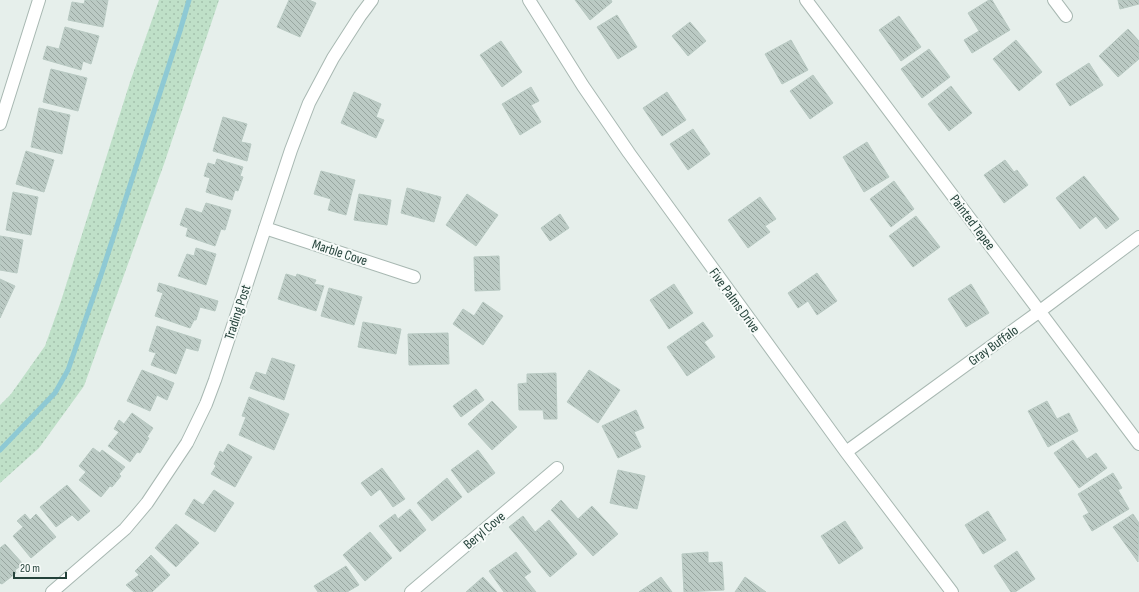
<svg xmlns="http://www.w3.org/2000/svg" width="1139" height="592" viewBox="0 0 1139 592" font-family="'Sofia Sans Condensed',sans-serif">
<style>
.grass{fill:url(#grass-dots)}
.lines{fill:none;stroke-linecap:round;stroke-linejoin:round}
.stream{stroke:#8ec9d4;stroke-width:5}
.building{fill:url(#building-back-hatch);stroke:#b8c9c2}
.minor-casing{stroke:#a8b8b2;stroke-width:14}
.minor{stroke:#fff;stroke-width:12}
.labels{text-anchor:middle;stroke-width:4;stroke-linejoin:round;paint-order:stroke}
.street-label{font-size:14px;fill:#24423a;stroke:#f7fbf9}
</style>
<defs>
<pattern id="grass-dots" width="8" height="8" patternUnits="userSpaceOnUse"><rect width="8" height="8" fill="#bfe0c8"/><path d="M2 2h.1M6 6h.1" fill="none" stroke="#a4c1ad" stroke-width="1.8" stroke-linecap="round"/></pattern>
<pattern id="building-back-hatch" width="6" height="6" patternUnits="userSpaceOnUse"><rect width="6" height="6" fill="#bbcac4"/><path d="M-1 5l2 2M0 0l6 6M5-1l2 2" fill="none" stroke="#98a6a0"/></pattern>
</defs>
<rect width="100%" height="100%" fill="#e6efeb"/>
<!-- grass -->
<path class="grass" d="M 159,0 L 219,0 L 164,164 L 84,386 L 39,448 L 0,483 L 0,405 L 11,394 L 45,346 L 61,301 L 130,82 Z"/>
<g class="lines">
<!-- stream -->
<path class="stream" d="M 0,450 L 55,393 L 68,370 L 102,272 L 180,31 L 189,0"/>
</g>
<!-- building -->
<path class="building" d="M 85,0 L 108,0 L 103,27 L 68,20 L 72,2 L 84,4 Z
M 289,0 L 309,0 L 316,3 L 300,37 L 277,27 Z
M 575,0 L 611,0 L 612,2 L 590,20 Z
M 989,0 L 992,0 L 1010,30 L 972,53 L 964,40 L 979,31 L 968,13 Z
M 1118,0 L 1139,0 L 1139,4 L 1120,9 Z
M 617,15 L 637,47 L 618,59 L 597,27 Z
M 899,16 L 921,47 L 901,61 L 879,30 Z
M 690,22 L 706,41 L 688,56 L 672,36 Z
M 65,27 L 99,36 L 91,64 L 83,61 L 81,70 L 43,59 L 47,46 L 59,49 Z
M 1128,29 L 1139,41 L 1139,59 L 1118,77 L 1099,56 Z
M 791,40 L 808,70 L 782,84 L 765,54 Z
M 1016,40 L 1042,72 L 1019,91 L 993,59 Z
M 501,41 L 522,72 L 502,87 L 480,55 Z
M 929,49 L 950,77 L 922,98 L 901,69 Z
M 1089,63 L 1103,85 L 1070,106 L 1056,84 Z
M 51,69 L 87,78 L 78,111 L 43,102 Z
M 813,75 L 833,103 L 810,119 L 790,91 Z
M 951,86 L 972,113 L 949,131 L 928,104 Z
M 531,87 L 539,101 L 531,105 L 541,122 L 520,135 L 502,104 Z
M 354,92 L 381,104 L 376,117 L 384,120 L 376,138 L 341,123 Z
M 667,92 L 686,120 L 662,136 L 643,108 Z
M 39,108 L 70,115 L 62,154 L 31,147 Z
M 223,117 L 247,124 L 241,142 L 251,144 L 247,161 L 213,151 Z
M 693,129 L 710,154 L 688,170 L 670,144 Z
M 867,142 L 889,177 L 864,192 L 843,157 Z
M 26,151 L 54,160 L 44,192 L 16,184 Z
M 217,159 L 243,167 L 240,176 L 243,177 L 238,191 L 235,190 L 232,200 L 206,192 L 210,178 L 204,176 L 208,163 L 215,165 Z
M 1005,160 L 1014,172 L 1017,170 L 1028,185 L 1004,203 L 984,175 Z
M 321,171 L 355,180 L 346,215 L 328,210 L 331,199 L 314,194 Z
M 1084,176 L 1119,219 L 1106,229 L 1096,216 L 1080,229 L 1056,198 Z
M 894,181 L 914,209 L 891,227 L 870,199 Z
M 407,188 L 441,197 L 434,222 L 401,213 Z
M 13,192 L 38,197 L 31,235 L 6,230 Z
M 359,194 L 391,200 L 387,225 L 354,220 Z
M 467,194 L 498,215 L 476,246 L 446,225 Z
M 760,197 L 776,219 L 765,226 L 770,232 L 748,248 L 728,220 Z
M 206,203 L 231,210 L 225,230 L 221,229 L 215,246 L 186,236 L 188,228 L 180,225 L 186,208 L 202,213 Z
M 560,214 L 569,228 L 550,241 L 541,228 Z
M 916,216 L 940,247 L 913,267 L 889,236 Z
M 0,236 L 23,240 L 17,273 L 0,270 Z
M 196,248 L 216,254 L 206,285 L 178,276 L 187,254 L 194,256 Z
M 499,256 L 500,290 L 475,291 L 474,257 Z
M 817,273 L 837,301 L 817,315 L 808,301 L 798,308 L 788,293 Z
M 286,274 L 296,277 L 297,274 L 316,280 L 314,284 L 324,286 L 316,311 L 278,299 Z
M 0,279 L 15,286 L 0,318 Z
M 159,283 L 218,301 L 215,311 L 200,307 L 196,320 L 194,320 L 190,328 L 155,316 L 163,293 L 157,291 Z
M 674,284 L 693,313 L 669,329 L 650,300 Z
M 971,284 L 989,313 L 966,327 L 948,299 Z
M 329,288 L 362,297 L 354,325 L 321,316 Z
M 483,302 L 503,316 L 483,345 L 453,324 L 463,309 L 474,316 Z
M 363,322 L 401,329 L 396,354 L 358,347 Z
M 703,322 L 713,336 L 704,342 L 715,357 L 687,376 L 667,347 Z
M 157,326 L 201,340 L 198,351 L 186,348 L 176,374 L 151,365 L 156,353 L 149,351 Z
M 448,333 L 449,364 L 409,365 L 408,334 Z
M 272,358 L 295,365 L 284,400 L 250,388 L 256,372 L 266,375 Z
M 142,370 L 174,383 L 167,400 L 157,395 L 150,411 L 127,401 Z
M 589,370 L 620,390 L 598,423 L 567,402 Z
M 556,373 L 557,419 L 544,419 L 543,410 L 519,410 L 518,384 L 527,383 L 527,374 Z
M 476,389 L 484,400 L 461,417 L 453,406 Z
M 249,397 L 289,414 L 274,450 L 239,435 L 246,417 L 242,416 Z
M 492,401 L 517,427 L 492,450 L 468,424 Z
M 1047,401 L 1057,419 L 1069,413 L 1078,431 L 1048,447 L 1028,411 Z
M 636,410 L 644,428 L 634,432 L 641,447 L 618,458 L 602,426 Z
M 132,413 L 153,428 L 147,437 L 149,438 L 140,453 L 137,452 L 130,462 L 108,446 L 119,432 L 114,429 L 119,420 L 124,424 Z
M 1073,440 L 1087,459 L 1096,453 L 1107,468 L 1079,488 L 1054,453 Z
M 228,444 L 252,457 L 235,487 L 211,474 L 216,466 L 214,464 L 220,451 L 223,453 Z
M 93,448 L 100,453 L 102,450 L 125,467 L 119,474 L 121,476 L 112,487 L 110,486 L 101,497 L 79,480 L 86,472 L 79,466 Z
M 478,450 L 495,473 L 468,493 L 451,470 Z
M 382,468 L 405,499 L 393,507 L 380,489 L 371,496 L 361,483 Z
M 618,470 L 645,476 L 637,509 L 610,503 Z
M 1113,473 L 1122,488 L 1118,490 L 1129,509 L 1092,531 L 1083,516 L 1089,513 L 1078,494 Z
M 447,478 L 462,497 L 432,521 L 417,503 Z
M 67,485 L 90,511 L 78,521 L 72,515 L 56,527 L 40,507 Z
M 214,490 L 234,503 L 215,532 L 185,514 L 194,499 L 203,505 Z
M 561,500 L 578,519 L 592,506 L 618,534 L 593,556 L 551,510 Z
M 410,509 L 426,530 L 400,552 L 379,526 L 395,514 L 398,519 Z
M 988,511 L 1006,540 L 983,554 L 965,525 Z
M 25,514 L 30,520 L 36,514 L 56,537 L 31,558 L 13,536 L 23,527 L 17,521 Z
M 1133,514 L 1139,523 L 1138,562 L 1113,527 Z
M 523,516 L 535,532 L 549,520 L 577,554 L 550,577 L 509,527 Z
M 845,521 L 863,548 L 839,564 L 821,536 Z
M 176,524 L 199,543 L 176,567 L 155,548 Z
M 370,532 L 392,558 L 365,581 L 343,555 Z
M 5,544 L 23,564 L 15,570 L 16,573 L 2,584 L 0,583 L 0,548 Z
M 1017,551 L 1035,579 L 1015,592 L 1011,592 L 994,566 Z
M 516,552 L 531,572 L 524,577 L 536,592 L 504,592 L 489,571 Z
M 708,552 L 708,563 L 722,562 L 724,590 L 684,592 L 682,554 Z
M 151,555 L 170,575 L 152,592 L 134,592 L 126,585 L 139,575 L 135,571 Z
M 346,566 L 359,585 L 347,592 L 318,592 L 314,586 Z
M 483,577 L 497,592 L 466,592 Z
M 661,577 L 672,592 L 639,592 Z
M 745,577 L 766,592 L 735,592 Z"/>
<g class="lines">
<!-- minor casing -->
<g class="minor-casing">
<path id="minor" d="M 529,0 L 583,86 L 629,153 L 846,452 L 952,592
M 806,0 L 1139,444
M 1054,0 L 1066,16
M 0,124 L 39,0
M 265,228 L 414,277
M 846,452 L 1040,311 L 1139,237
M 52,592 L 125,529 L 147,503 L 187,443 L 206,404 L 215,380 L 291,150 L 309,103 L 333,58 L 360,16 L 372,0
M 411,592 L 557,468"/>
</g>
<!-- minor -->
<use href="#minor" class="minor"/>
</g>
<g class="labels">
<!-- street labels -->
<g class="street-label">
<text transform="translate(973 222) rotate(53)" y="5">Painted Tepee</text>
<text transform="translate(340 252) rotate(18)" y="5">Marble Cove</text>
<text transform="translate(735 300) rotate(54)" y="5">Five Palms Drive</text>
<text transform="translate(237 312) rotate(-72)" y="5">Trading Post</text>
<text transform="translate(993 345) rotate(-36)" y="5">Gray Buffalo</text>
<text transform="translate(484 530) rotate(-40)" y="5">Beryl Cove</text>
</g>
</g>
<!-- scale -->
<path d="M14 572v6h52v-6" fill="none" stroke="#24423a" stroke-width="2"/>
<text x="20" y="572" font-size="12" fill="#24423a" stroke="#f7fbf9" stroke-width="3" paint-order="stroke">20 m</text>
</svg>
